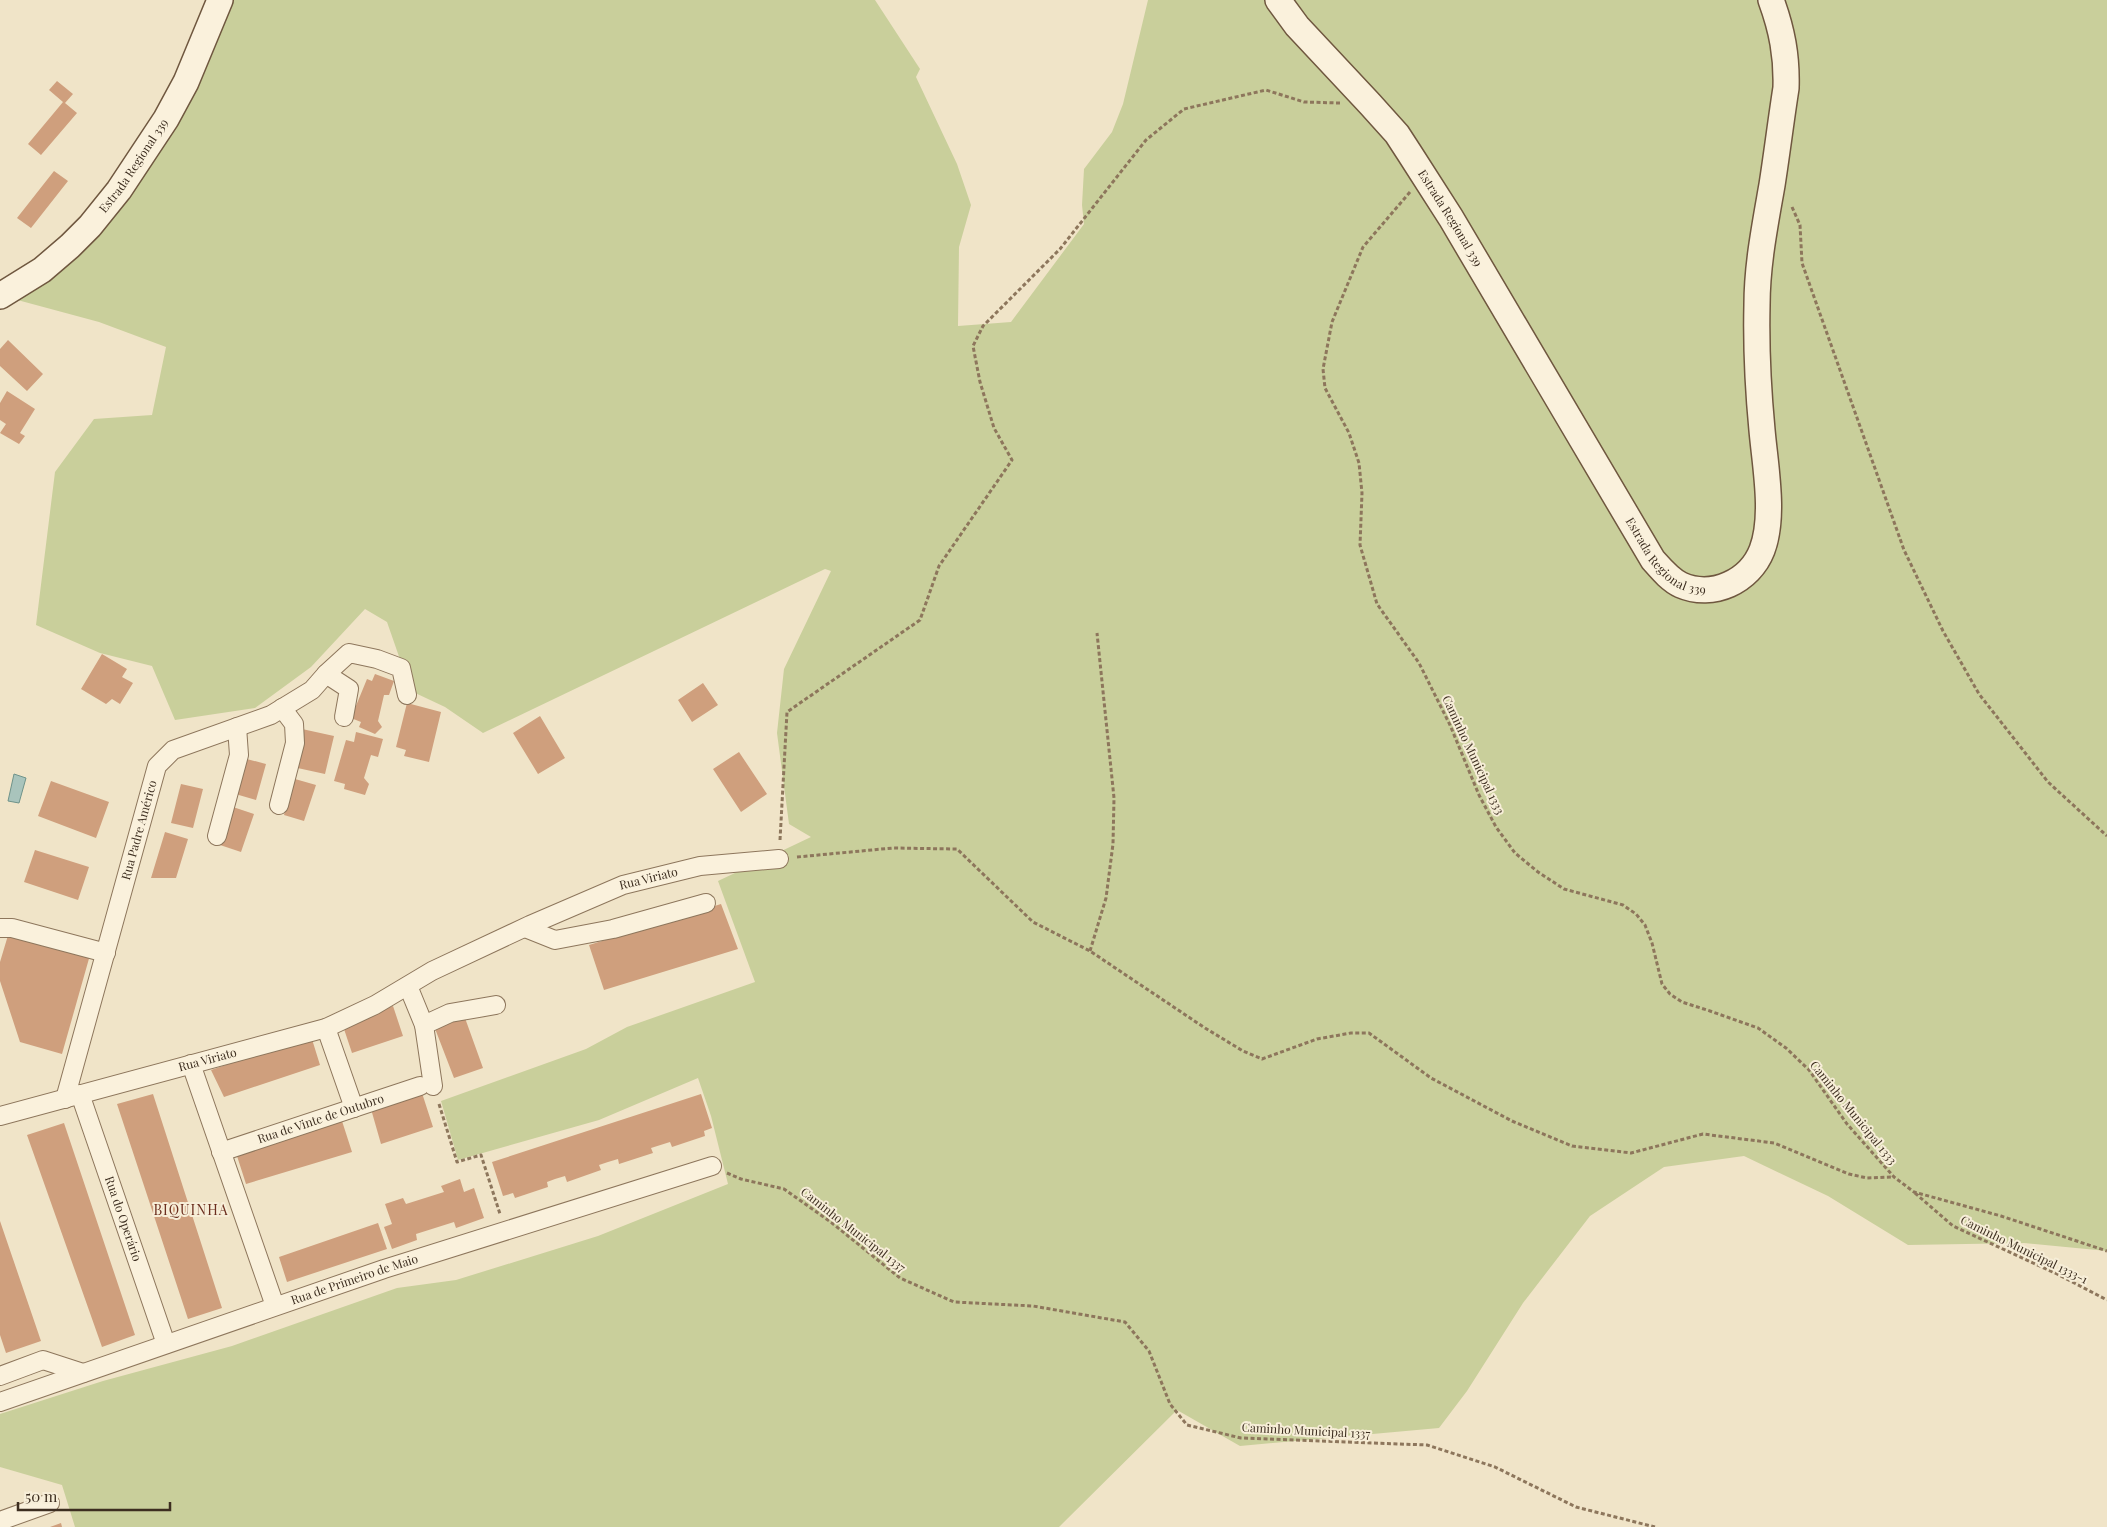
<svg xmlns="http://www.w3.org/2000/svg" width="2107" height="1527" viewBox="0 0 2107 1527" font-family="'Playfair Display',serif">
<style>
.green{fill:#c9cf9b}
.water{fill:#a9c4bc;stroke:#6f938a}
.building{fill:#cf9f7d}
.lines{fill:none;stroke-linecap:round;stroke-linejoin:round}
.minor-casing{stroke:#8d765c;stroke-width:20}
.secondary-casing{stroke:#6f573f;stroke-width:28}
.path{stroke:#8d765c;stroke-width:3;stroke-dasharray:4 2.5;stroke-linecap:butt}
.minor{stroke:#faf1dc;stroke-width:18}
.secondary{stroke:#faf1dc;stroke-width:25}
.labels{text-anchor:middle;stroke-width:4;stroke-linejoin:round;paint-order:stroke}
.street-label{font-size:12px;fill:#3d2e20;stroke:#f7eed8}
.neighbourhood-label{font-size:14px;letter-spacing:1px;fill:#6b2e1e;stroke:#f7eed8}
</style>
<rect width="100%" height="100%" fill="#f0e4c8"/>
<!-- green -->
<path class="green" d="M 224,0 L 875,0 L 920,69 L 916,77 L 957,164 L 971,205 L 959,247 L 958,326 L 1011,322 L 1084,224 L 1082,205 L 1084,169 L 1112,132 L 1123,104 L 1148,0 L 2107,0 L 2107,1251 L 2024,1243 L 1908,1245 L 1828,1196 L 1744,1156 L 1664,1167 L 1590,1216 L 1523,1303 L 1467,1391 L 1439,1428 L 1240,1446 L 1177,1410 L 1059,1527 L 75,1527 L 62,1485 L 0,1467 L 0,1414 L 103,1381 L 232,1346 L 397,1288 L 456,1280 L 598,1236 L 728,1184 L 711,1116 L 698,1078 L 599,1120 L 458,1160 L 441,1101 L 586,1049 L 627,1027 L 755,982 L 718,881 L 811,837 L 789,824 L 777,733 L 784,669 L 831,571 L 825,569 L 483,733 L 445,707 L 411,691 L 387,622 L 365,609 L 311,667 L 255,708 L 175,720 L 152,666 L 100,653 L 36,625 L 55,472 L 94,419 L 152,415 L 166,347 L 99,322 L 10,298 L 107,197 Z"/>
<!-- water -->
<path class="water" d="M 14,774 L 26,778 L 19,803 L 8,801 Z"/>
<!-- building -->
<path class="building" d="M 57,81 L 73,94 L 65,103 L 77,113 L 41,155 L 28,144 L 63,102 L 49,90 Z
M 54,171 L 68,181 L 31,228 L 17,218 Z
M 8,340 L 43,374 L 27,391 L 0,366 L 0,349 Z
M 7,391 L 35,409 L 20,433 L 25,436 L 19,444 L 0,433 L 6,424 L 0,420 L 0,403 Z
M 102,654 L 127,669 L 122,677 L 133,683 L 120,704 L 112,699 L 106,704 L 81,689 Z
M 375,674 L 394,681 L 389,695 L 384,695 L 378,721 L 382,727 L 375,734 L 359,727 L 361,722 L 351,718 L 367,679 L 372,681 Z
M 703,683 L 718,705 L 692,722 L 678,700 Z
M 407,703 L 441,712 L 429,762 L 404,756 L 406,750 L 396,747 Z
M 540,716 L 565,758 L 538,774 L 513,733 Z
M 302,729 L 334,736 L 325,774 L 293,767 Z
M 356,732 L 383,739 L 378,757 L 371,755 L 364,778 L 369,784 L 365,795 L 344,789 L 345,784 L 334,781 L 346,740 L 354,742 Z
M 739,752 L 767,794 L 741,812 L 713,769 Z
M 243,758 L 266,764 L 256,800 L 232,793 Z
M 295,779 L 316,785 L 304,821 L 284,815 Z
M 51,781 L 109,802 L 96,838 L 38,816 Z
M 181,784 L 203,789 L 193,828 L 171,823 Z
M 233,807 L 254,814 L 241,852 L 220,845 Z
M 165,832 L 188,839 L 176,878 L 151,878 Z
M 35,850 L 89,867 L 78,900 L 24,882 Z
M 721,904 L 738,949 L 604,990 L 589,945 Z
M 9,932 L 90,955 L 62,1054 L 20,1042 L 0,981 L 0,962 Z
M 393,1006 L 403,1036 L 352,1053 L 342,1023 Z
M 465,1018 L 483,1068 L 454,1078 L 434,1026 Z
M 311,1036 L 320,1065 L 224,1097 L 211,1070 Z
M 422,1093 L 433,1127 L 381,1144 L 371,1109 Z
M 153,1094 L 222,1308 L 188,1319 L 117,1104 Z
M 701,1094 L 712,1128 L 704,1131 L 705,1136 L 672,1147 L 670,1142 L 651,1148 L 653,1153 L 619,1164 L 618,1159 L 608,1162 L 599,1165 L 601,1170 L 567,1182 L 565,1176 L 555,1179 L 547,1182 L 548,1187 L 515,1198 L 513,1193 L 503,1196 L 492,1162 Z
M 342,1121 L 352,1152 L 246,1184 L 237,1156 Z
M 64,1123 L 135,1335 L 102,1347 L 27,1135 Z
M 460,1179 L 464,1192 L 474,1188 L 484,1218 L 456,1228 L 454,1222 L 416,1234 L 417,1240 L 392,1249 L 384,1227 L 392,1224 L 385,1204 L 403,1198 L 406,1204 L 444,1192 L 441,1186 Z
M 0,1221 L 41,1341 L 6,1353 L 0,1335 Z
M 378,1223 L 387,1249 L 287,1282 L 279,1257 Z
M 61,1523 L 62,1527 L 50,1527 Z"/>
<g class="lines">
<!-- minor casing -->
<g class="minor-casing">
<g id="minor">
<path d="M 326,674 L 349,689 L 344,717"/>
<path d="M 279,805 L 295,743 L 294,724 L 282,708"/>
<path d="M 217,836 L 239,755 L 237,727"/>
<path d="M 0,928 L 12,928 L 106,953"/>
<path d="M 525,928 L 555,940 L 613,929 L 706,903"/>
<path d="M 408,986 L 424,1025 L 433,1086"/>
<path d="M 424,1025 L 450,1013 L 496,1005"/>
<path d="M 326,1028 L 354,1108"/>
<path d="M 191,1064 L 275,1306"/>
<path id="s1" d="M 80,1094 L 166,1344"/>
<path id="s2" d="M 65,1099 L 157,766 L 173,750 L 271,715 L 312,690 L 326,674 L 349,653 L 377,659 L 401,668 L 407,695"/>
<path id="s3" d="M 0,1116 L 326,1028 L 375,1005 L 432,971 L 530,925 L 623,885 L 700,866 L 779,859"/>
<path id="s4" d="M 221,1152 L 420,1086"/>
<path d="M 0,1376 L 43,1360 L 83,1373"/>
<path id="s5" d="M 0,1402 L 384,1269 L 712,1166"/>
<path d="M 0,1521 L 50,1503"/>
</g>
</g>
<!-- secondary casing -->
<g class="secondary-casing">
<g id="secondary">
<path id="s6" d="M 1278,0 L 1297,26 L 1370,104 L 1397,134 L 1410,154 L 1451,218 L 1653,560 C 1661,569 1670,580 1681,585 C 1713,599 1750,581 1762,550 C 1775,516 1765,465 1762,430 C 1758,388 1756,347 1757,305 C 1757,265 1765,225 1772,185 C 1777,153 1781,120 1786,88 C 1787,56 1782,30 1771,0"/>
<path id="s7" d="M 0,296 L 42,270 L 70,246 L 90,226 L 119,190 L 166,119 L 186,82 L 220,0"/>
</g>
</g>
<!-- path -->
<path class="path" d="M 1410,192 L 1363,247 L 1332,322 L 1323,369 L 1325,388 L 1349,433 L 1359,463 L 1362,493 L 1360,545 L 1377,604 L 1419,663 L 1450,725 L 1479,795 L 1496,827 L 1515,853 L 1538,872 L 1564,889 L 1623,905 L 1636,914 L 1645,925 L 1652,943 L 1662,984 L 1670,994 L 1682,1002 L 1710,1011 L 1758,1028 L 1786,1048 L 1809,1070 L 1847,1124 L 1894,1177 L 1914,1192 L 2001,1216 L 2107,1251
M 1792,207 L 1800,225 L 1802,263 L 1819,311 L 1904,550 L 1943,631 L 1979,694 L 2048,782 L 2107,836
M 780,840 L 787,712 L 920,620 L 939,566 L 1012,460 L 994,428 L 980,382 L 973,346 L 983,326 L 1060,249 L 1146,140 L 1184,109 L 1266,90 L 1304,102 L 1340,103
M 797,857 L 893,848 L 957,849 L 1033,922 L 1090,951 L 1205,1028 L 1243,1051 L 1262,1059 L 1317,1039 L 1351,1033 L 1369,1033 L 1431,1078 L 1512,1121 L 1572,1146 L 1631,1153 L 1703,1134 L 1774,1143 L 1849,1174 L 1867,1178 L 1894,1177
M 1090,951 L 1106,898 L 1113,844 L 1114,798 L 1097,633
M 439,1104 L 457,1162 L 481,1155 L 500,1214
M 727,1173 L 741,1179 L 784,1189 L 832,1223 L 900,1278 L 954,1302 L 1033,1306 L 1125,1322 L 1149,1351 L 1170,1404 L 1187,1425 L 1241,1438 L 1427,1445 L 1495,1467 L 1576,1507 L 1655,1527
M 1915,1193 L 1953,1226 L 2057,1274 L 2107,1300"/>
<!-- minor -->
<use href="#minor" class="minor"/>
<!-- secondary -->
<use href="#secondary" class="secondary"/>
</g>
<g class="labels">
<!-- street labels -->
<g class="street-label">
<text dy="4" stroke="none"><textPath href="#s7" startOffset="189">Estrada Regional 339</textPath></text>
<text dy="4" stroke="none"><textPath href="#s6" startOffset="279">Estrada Regional 339</textPath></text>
<text dy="4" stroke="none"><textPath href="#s6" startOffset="684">Estrada Regional 339</textPath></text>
<text transform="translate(1473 755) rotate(65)" y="4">Caminho Municipal 1333</text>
<text dy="4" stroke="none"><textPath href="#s2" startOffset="279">Rua Padre Américo</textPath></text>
<text dy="4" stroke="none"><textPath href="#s3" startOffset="694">Rua Viriato</textPath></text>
<text dy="4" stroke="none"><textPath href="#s3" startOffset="215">Rua Viriato</textPath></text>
<text transform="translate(1853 1113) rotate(51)" y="4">Caminho Municipal 1333</text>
<text dy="4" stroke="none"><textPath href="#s4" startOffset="105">Rua de Vinte de Outubro</textPath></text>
<text dy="4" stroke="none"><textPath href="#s1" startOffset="132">Rua do Operário</textPath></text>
<text transform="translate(853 1230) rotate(38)" y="4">Caminho Municipal 1337</text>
<text transform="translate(2024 1250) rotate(26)" y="4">Caminho Municipal 1333-1</text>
<text dy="4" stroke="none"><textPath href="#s5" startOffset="375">Rua de Primeiro de Maio</textPath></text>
<text transform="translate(1306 1431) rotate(3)" y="4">Caminho Municipal 1337</text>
</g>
<!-- neighbourhood labels -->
<g class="neighbourhood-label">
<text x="191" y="1215">BIQUINHA</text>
</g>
</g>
<!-- scale -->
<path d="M18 1502v8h152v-8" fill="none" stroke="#3d2e20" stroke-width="2.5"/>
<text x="25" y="1502" font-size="15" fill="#3d2e20" stroke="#f7eed8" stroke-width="4" paint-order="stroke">50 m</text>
</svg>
